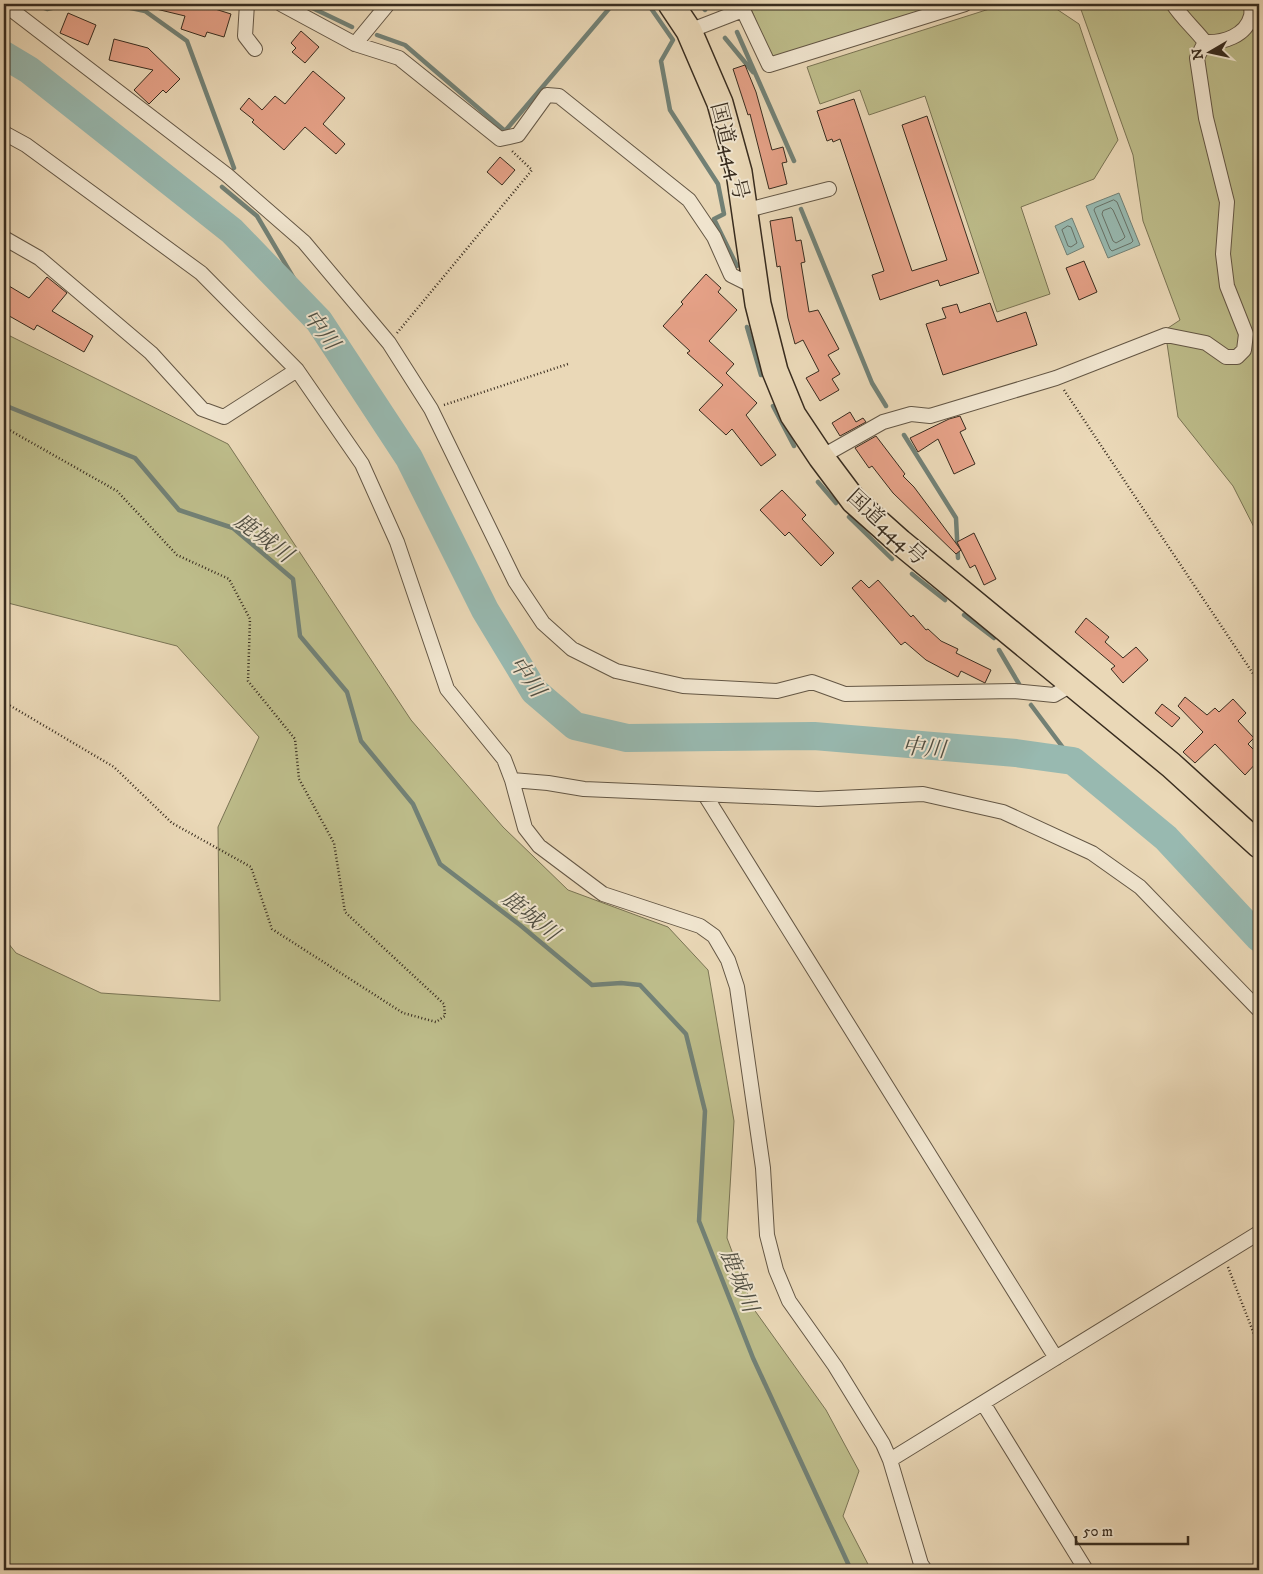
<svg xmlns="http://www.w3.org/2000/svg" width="1263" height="1574" viewBox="0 0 1263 1574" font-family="'IM FELL DW Pica','Noto Serif JP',serif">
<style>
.green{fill:#bdbc8a;stroke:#7a7454}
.water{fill:#98b9b0;stroke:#728176}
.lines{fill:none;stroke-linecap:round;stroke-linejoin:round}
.shore{stroke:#687268;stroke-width:1}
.stream{stroke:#728176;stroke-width:4.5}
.river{stroke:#98b9b0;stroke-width:28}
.building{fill:#e5a187;stroke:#382c1f}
.street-casing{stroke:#645745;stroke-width:16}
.highway-casing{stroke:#382c1f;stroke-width:28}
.path{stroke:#382c1f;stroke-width:2.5;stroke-dasharray:1 2.5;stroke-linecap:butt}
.street{stroke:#f1e6d0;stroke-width:14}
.highway{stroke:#ead8b7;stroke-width:25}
.labels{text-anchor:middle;stroke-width:4;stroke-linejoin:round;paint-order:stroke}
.street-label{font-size:21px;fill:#382c1f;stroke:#f1e6d0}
.water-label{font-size:22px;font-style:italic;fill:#504f43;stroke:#f1e6d0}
</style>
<rect width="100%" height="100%" fill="#ead8b7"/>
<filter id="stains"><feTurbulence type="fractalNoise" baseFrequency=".004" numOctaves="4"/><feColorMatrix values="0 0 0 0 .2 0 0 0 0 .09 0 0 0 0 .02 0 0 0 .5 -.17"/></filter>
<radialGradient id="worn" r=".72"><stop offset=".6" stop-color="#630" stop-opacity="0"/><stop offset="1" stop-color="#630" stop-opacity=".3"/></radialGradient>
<!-- green -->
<path class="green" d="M 749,4 L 926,4 L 929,11 L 772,59 Z
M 1005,4 L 1049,4 L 1079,24 L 1118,140 L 1094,179 L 1021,207 L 1050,294 L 997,312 L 925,96 L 869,115 L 860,90 L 820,104 L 807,67 Z
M 1079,4 L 1259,4 L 1259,537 L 1233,486 L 1178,417 L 1165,330 L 1180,320 L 1143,221 L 1133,155 Z
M 4,333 L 228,444 L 411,720 L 503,827 L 568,890 L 668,927 L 708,970 L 734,1121 L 727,1238 L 753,1308 L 826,1410 L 859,1471 L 843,1516 L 871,1570 L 4,1570 L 4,938 L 16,953 L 101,993 L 220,1001 L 218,827 L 259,737 L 177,646 L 4,602 Z"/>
<!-- water -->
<path class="water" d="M 1119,193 L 1140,245 L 1108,258 L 1086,206 Z
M 1072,218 L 1084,247 L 1067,255 L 1055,226 Z"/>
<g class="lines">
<!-- shore -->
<path class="shore" d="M 1114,200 L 1117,202 L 1133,241 L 1131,243 L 1112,251 L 1110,249 L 1094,210 L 1095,208 Z
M 1111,208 L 1113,210 L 1125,237 L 1123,239 L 1116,243 L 1113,241 L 1102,214 L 1103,211 Z
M 1068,226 L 1071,227 L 1077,243 L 1071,247 L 1068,246 L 1062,230 Z"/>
<!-- stream -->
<path class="stream" d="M 33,4 L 47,9 L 70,4
M 112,4 L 145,11 L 187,41 L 234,168
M 304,4 L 352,27
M 648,4 L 673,40 L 661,61 L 670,110 L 718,184 L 724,214 L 714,219 L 737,266
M 701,4 L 705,10
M 737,32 L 794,161
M 377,35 L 405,45 L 505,131 L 613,4
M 725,38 L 753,72
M 222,187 L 257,216 L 319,321
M 801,209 L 872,383 L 886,406
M 747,327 L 761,375
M 4,405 L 135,458 L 179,510 L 233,528 L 293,579 L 300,636 L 347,692 L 361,741 L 413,804 L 440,864 L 520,925 L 592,985 L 621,983 L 640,985 L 686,1034 L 705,1111 L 699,1221 L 753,1358 L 851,1570
M 773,406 L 794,446
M 904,435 L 956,518 L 958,558
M 818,482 L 836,503
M 849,517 L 892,559
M 912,574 L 945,600
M 964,615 L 994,638
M 999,650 L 1019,684
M 1031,705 L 1073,761"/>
<!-- river -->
<path class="river" d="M 4,55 L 29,70 L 232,231 L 319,321 L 409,458 L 485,610 L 534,691 L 575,726 L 627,738 L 814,736 L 1016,753 L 1073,761 L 1166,838 L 1259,938"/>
</g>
<!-- building -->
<path class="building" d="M 153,4 L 199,4 L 231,14 L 224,37 L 207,32 L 205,37 L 181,29 L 185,16 L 152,8 Z
M 68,13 L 96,25 L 88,45 L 60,33 Z
M 301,31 L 319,47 L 305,63 L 292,52 L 296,48 L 291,43 Z
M 114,39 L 148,48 L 180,79 L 166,93 L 163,90 L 149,104 L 134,90 L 153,70 L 109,60 Z
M 745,65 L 756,92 L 772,150 L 783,147 L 787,162 L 782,163 L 787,184 L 769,189 L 750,114 L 748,115 L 733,69 Z
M 313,71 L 345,98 L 323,124 L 345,144 L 336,154 L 305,127 L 284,150 L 252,122 L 254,120 L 240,109 L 249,98 L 262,110 L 275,96 L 285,104 Z
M 854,99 L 912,271 L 947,260 L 902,125 L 927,116 L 979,273 L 940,286 L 938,280 L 880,300 L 872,275 L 884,271 L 840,139 L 833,142 L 832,139 L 827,141 L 817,111 Z
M 500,157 L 515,170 L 502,185 L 487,172 Z
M 792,217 L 796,241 L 801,240 L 805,262 L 801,263 L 809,312 L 818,310 L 839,349 L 828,355 L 840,374 L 832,379 L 839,390 L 820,401 L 806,378 L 819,371 L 803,340 L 795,344 L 788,318 L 780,266 L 777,267 L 770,221 Z
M 1084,261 L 1097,292 L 1079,300 L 1066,268 Z
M 706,274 L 721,288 L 718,292 L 737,310 L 709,341 L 734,364 L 726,373 L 757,403 L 746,415 L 776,455 L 761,466 L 732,429 L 726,435 L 699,410 L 723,385 L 687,353 L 690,351 L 663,326 L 683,304 L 681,302 Z
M 47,277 L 67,293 L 52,311 L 93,336 L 84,352 L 37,325 L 34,330 L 4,313 L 4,283 L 29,298 Z
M 990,303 L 997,322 L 1026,312 L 1037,345 L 943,375 L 926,324 L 946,318 L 942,308 L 957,304 L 960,313 Z
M 850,412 L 856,422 L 863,418 L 866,422 L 840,436 L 832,423 Z
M 960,416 L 966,429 L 960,432 L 975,464 L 954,474 L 938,439 L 918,452 L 910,438 L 949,419 Z
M 876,436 L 905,474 L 903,476 L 914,487 L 961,550 L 956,554 L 893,493 L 872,466 L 869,468 L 855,448 Z
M 782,490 L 806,515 L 802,519 L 834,553 L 821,566 L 789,532 L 785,536 L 760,510 Z
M 974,533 L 996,579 L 984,585 L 975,565 L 970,568 L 957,542 Z
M 861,580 L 869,588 L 878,580 L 911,617 L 913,615 L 926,630 L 928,629 L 941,641 L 958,649 L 956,653 L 991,670 L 985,683 L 961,671 L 958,677 L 926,660 L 905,642 L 901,645 L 852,588 Z
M 1086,618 L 1109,637 L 1105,642 L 1123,658 L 1136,647 L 1148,660 L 1123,683 L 1111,669 L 1115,666 L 1075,632 Z
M 1185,697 L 1207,715 L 1215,708 L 1219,712 L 1233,699 L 1246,713 L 1238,721 L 1254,738 L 1248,744 L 1259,755 L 1259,760 L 1245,775 L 1215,744 L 1195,763 L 1183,752 L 1203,732 L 1178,706 Z
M 1162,704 L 1180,718 L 1172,727 L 1155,713 Z"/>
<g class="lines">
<!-- street casing -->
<g class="street-casing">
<path id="street" d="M 4,4 L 227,175 L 304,242 L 389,343 L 431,409 L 515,581 L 543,623 L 572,649 L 616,671 L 683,686 L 777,691 L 812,682 L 845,694 L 1014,691 L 1054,695 L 1073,684
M 247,4 L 245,36 L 255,49
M 281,4 L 355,44 L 399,58 L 500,139 L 518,135 L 547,95 L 559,96 L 689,200 L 714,237 L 731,275 L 755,287
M 1173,4 C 1183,19 1194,28 1205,42 C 1223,43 1246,36 1251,16 C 1252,12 1251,7 1251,4
M 743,10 L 769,65 L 965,4
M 689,31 L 743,10 L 741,4
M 355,44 L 388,4
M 4,133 L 26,145 L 201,273 L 297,370 L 362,464 L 397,542 L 447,689 L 504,759 L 512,780 L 548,783 L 584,789 L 818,799 L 923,794 L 1003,812 L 1092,853 L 1140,887 L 1259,1010
M 744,211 L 829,189
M 4,238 L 39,258 L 151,353 L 202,409 L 224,417 L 297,370
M 821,457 L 883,422 L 911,414 L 930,416 L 1056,378 L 1166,335 L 1206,343 L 1226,357 L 1237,357 L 1244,350 L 1246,334 L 1227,286 L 1223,254 L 1227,202 L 1206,118 L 1197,58 L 1205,42
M 512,780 L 525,828 L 539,846 L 603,894 L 700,926 L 714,936 L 728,960 L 737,987 L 763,1168 L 767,1235 L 776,1270 L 789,1301 L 835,1366 L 883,1444 L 890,1460 L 921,1564 L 925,1570
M 705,795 L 1056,1358
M 983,1403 L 1086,1570
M 890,1460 L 1257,1234 L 1259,1235"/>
</g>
<!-- highway casing -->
<g class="highway-casing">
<path id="highway" d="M 671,4 L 689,31 L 720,103 L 739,172 L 758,304 L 775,371 L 793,415 L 821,457 L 854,501 L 900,542 L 1171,765 L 1259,845"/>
</g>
<!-- path -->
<path class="path" d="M 30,6 L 47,4
M 397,333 L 532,170 L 512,151
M 1064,390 L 1256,678
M 444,405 L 568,364
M 4,427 L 117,491 L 177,555 L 229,579 L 250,619 L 248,681 L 295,739 L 299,779 L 334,843 L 345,912 L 444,1004 L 445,1016 L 436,1022 L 403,1013 L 272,929 L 251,867 L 172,823 L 114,767 L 4,702
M 1228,1267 L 1259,1347"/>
<!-- street -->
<use href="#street" class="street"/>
<!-- highway -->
<use href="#highway" class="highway"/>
</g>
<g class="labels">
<!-- street labels -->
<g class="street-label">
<text transform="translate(730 151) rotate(76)" y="7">国道444号</text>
<text transform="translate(887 527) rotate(43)" y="7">国道444号</text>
</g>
<!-- water labels -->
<g class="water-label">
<text transform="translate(322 329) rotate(53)" y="8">中川</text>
<text transform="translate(264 537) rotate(37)" y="8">鹿城川</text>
<text transform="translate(528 676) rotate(54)" y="8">中川</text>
<text transform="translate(924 747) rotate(5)" y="8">中川</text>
<text transform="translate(531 915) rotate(39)" y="8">鹿城川</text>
<text transform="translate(740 1280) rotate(68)" y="8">鹿城川</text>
</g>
</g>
<!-- margin -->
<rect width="1263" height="1574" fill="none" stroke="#ead8b7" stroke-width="20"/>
<rect x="5" y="5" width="1253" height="1564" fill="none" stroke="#382c1f" stroke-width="2.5"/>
<rect x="10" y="10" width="1243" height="1554" fill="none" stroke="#382c1f"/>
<!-- north arrow -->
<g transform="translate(1210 52) rotate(261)" stroke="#f1e6d0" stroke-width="4" paint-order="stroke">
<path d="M0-4L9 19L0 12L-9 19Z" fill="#382c1f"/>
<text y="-8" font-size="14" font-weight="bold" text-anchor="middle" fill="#382c1f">N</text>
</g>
<!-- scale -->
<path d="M1076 1536v8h112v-8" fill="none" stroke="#382c1f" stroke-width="2.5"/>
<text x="1083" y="1536" font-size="15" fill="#382c1f" stroke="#f1e6d0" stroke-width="4" paint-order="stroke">50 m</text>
<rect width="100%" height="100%" filter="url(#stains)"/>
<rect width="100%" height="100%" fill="url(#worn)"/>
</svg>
